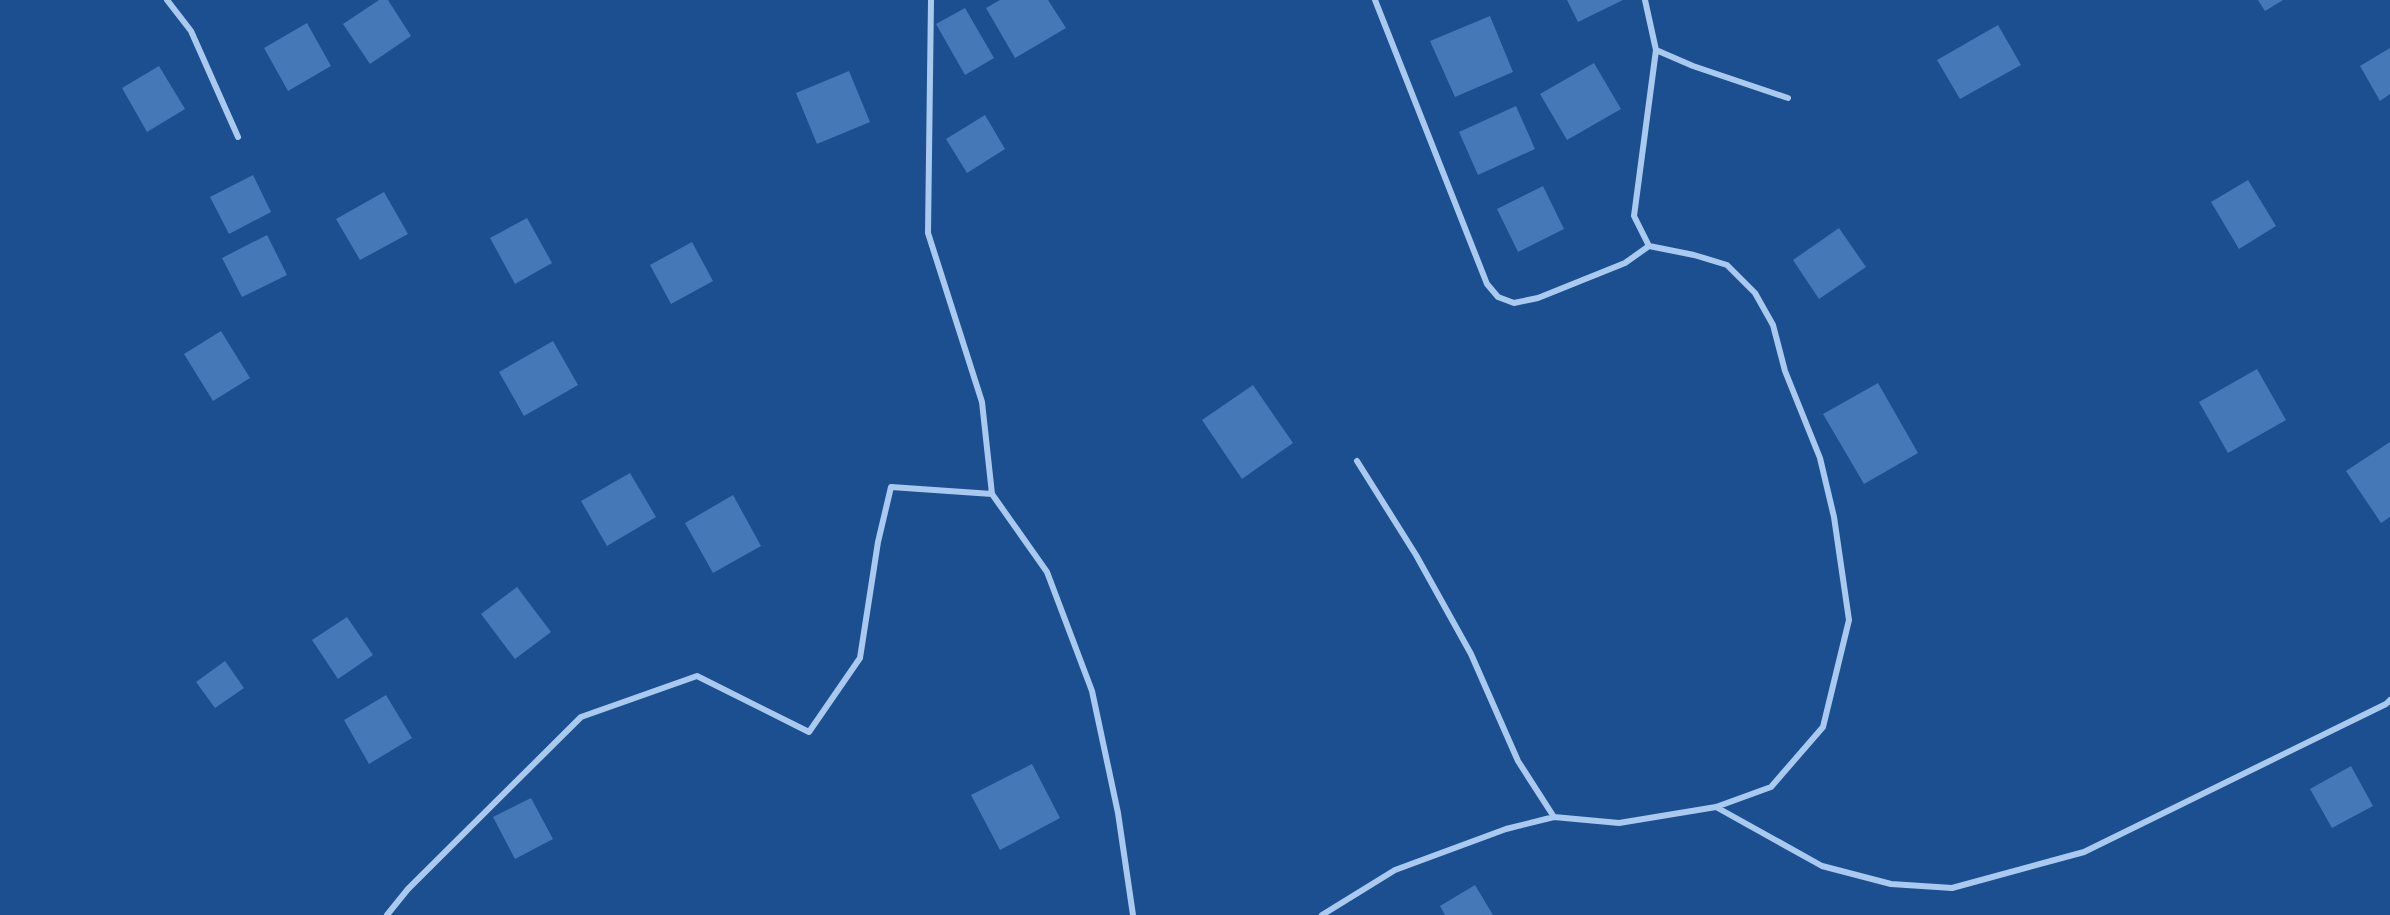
<svg xmlns="http://www.w3.org/2000/svg" width="2390" height="915" viewBox="0 0 2390 915" font-family="'Sofia Sans Condensed',sans-serif">
<style>
.building{fill:#4478b7}
.lines{fill:none;stroke-linecap:round;stroke-linejoin:round}
.street{stroke:#a9c9ee;stroke-width:6}
</style>
<rect width="100%" height="100%" fill="#1b4f8f"/>
<!-- building -->
<path class="building" d="M 379,0 L 388,0 L 411,36 L 370,64 L 343,24 Z
M 1000,0 L 1048,0 L 1066,28 L 1015,58 L 986,8 Z
M 1567,0 L 1623,0 L 1578,22 Z
M 2258,0 L 2283,0 L 2265,11 Z
M 965,8 L 994,58 L 965,75 L 936,24 Z
M 1490,16 L 1513,72 L 1455,97 L 1430,41 Z
M 307,23 L 331,66 L 288,91 L 264,48 Z
M 1998,25 L 2021,65 L 1960,99 L 1937,60 Z
M 2390,48 L 2390,94 L 2380,101 L 2360,66 Z
M 1594,63 L 1621,109 L 1567,140 L 1540,94 Z
M 159,66 L 185,109 L 147,132 L 122,88 Z
M 849,71 L 870,122 L 817,144 L 796,93 Z
M 1516,106 L 1535,149 L 1478,175 L 1459,132 Z
M 985,115 L 1005,149 L 967,173 L 946,139 Z
M 253,175 L 271,212 L 229,234 L 210,197 Z
M 2248,180 L 2276,226 L 2239,249 L 2211,202 Z
M 1543,186 L 1564,229 L 1518,252 L 1497,209 Z
M 384,192 L 408,234 L 360,260 L 336,219 Z
M 527,218 L 552,263 L 515,284 L 490,238 Z
M 1839,228 L 1866,267 L 1819,299 L 1793,260 Z
M 267,235 L 287,275 L 242,297 L 222,258 Z
M 692,242 L 713,281 L 671,304 L 650,265 Z
M 221,331 L 250,378 L 213,401 L 184,354 Z
M 553,341 L 578,385 L 524,416 L 499,372 Z
M 2257,369 L 2286,420 L 2228,453 L 2199,402 Z
M 1878,383 L 1918,453 L 1864,484 L 1823,414 Z
M 1253,385 L 1293,443 L 1242,479 L 1202,420 Z
M 2390,442 L 2390,517 L 2381,523 L 2346,471 Z
M 630,473 L 656,517 L 607,546 L 581,501 Z
M 733,495 L 761,546 L 713,573 L 685,523 Z
M 517,587 L 551,632 L 515,659 L 481,614 Z
M 347,617 L 373,655 L 338,679 L 312,640 Z
M 225,661 L 244,688 L 215,708 L 196,682 Z
M 386,695 L 412,738 L 369,764 L 344,720 Z
M 1032,764 L 1060,818 L 1000,850 L 971,795 Z
M 2351,766 L 2373,806 L 2332,828 L 2310,789 Z
M 531,798 L 553,839 L 515,859 L 493,817 Z
M 1475,885 L 1493,915 L 1445,915 L 1440,906 Z"/>
<g class="lines">
<!-- street -->
<path class="street" d="M 167,0 L 191,31 L 238,137
M 931,0 L 928,233 L 982,402 L 992,494 L 1047,572 L 1092,691 L 1118,813 L 1133,915
M 1375,0 L 1487,284 L 1498,297 L 1514,303 L 1538,298 L 1625,263 L 1649,246
M 1645,0 L 1656,50 L 1693,66 L 1788,98
M 1357,461 L 1416,555 L 1471,654 L 1518,761 L 1554,817
M 1716,807 L 1822,866 L 1891,884 L 1952,888 L 2084,852 L 2386,704 L 2390,700
M 387,915 L 408,889 L 581,717 L 697,676 L 809,732 L 860,658 L 878,542 L 891,487 L 992,494
M 1322,915 L 1395,870 L 1506,829 L 1554,817 L 1619,823 L 1716,807 L 1771,787 L 1823,727 L 1849,620 L 1834,517 L 1820,458 L 1785,371 L 1773,325 L 1755,293 L 1727,265 L 1694,255 L 1649,246 L 1634,216 L 1656,50"/>
</g>
</svg>
